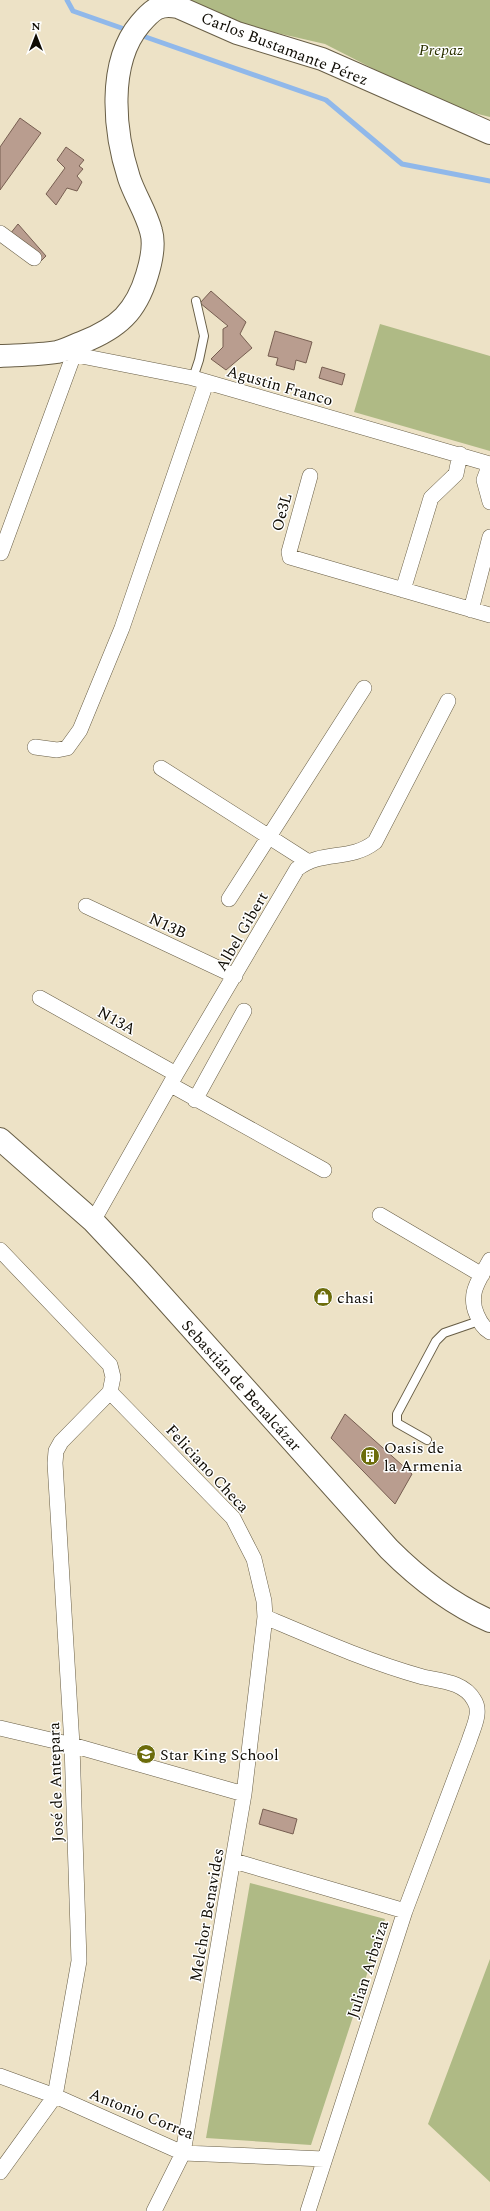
<svg xmlns="http://www.w3.org/2000/svg" width="490" height="2211" viewBox="0 0 490 2211" font-family="Spectral,serif">
<style>
.green{fill:#afba85}
.lines{fill:none;stroke-linecap:round;stroke-linejoin:round}
.stream{stroke:#90b8ea;stroke-width:5}
.building{fill:#b99d8f;stroke:#775e51}
.lane-casing{stroke:#685e46;stroke-width:10}
.street-casing{stroke:#685e46;stroke-width:16}
.secondary-casing{stroke:#685e46;stroke-width:24}
.lane{stroke:#fff;stroke-width:8}
.street{stroke:#fff;stroke-width:15}
.secondary{stroke:#fff;stroke-width:22}
.labels{text-anchor:middle;stroke-width:3;stroke-linejoin:round;paint-order:stroke}
.street-label{font-size:16px;fill:#0f0c04;stroke:#fff}
.park-label{font-size:16px;font-style:italic;fill:#2b3200;stroke:#fff}
.poi-label{font-size:16px;fill:#0f0c04;stroke:#fff;text-anchor:start}
</style>
<rect width="100%" height="100%" fill="#ede2c6"/>
<!-- green -->
<path class="green" d="M 158,0 L 490,0 L 490,117 L 446,106 L 325,44 L 199,15 Z
M 380,324 L 490,356 L 490,451 L 354,412 Z
M 250,1883 L 385,1919 L 311,2145 L 206,2138 Z
M 490,1959 L 490,2182 L 428,2124 Z"/>
<g class="lines">
<!-- stream -->
<path class="stream" d="M 67,0 L 73,11 L 130,31
M 140,35 L 326,100 L 402,164 L 490,181"/>
</g>
<!-- building -->
<path class="building" d="M 20,118 L 41,133 L 0,190 L 0,147 Z
M 66,147 L 84,160 L 79,166 L 83,169 L 77,176 L 82,182 L 77,191 L 67,188 L 56,205 L 46,194 L 65,168 L 57,160 Z
M 18,224 L 46,256 L 41,261 L 10,234 Z
M 211,291 L 246,322 L 240,334 L 252,348 L 226,370 L 211,359 L 223,347 L 223,329 L 228,326 L 200,303 Z
M 275,331 L 312,342 L 306,363 L 296,360 L 294,370 L 276,365 L 278,358 L 268,356 Z
M 322,367 L 345,374 L 342,385 L 319,378 Z
M 345,1414 L 412,1474 L 395,1504 L 331,1438 Z
M 263,1809 L 297,1819 L 293,1834 L 259,1824 Z"/>
<g class="lines">
<!-- lane casing -->
<g class="lane-casing">
<path id="lane" d="M 193,378 L 199,360 L 204,336 L 196,301
M 427,1440 L 397,1423 L 397,1414 L 436,1341 L 444,1333 L 479,1321"/>
</g>
<!-- street casing -->
<g class="street-casing">
<path id="street" d="M 0,233 L 34,258
M 61,352 L 193,378 L 490,464
M 490,464 L 484,480 L 490,502
M 310,476 L 289,552 L 290,557 L 490,615
M 1,553 L 74,354
M 403,590 L 431,498 L 456,474 L 460,454
M 471,610 L 490,537
M 35,747 L 57,750 L 67,748 L 80,730 L 122,628 L 206,383
M 161,768 L 307,861
M 229,899 L 364,688
M 86,906 L 235,976
M 40,998 L 176,1074
M 171,1085 L 324,1170
M 195,1100 L 244,1011
M 380,1215 L 482,1275
M 93,1221 L 176,1074 L 297,869 C 323,849 349,862 375,842 L 448,701
M 0,1250 L 110,1365 L 113,1377 L 110,1392 L 233,1518 L 254,1559 L 264,1601 L 265,1617 L 244,1794 L 183,2153 L 154,2211
M 490,1260 C 480,1279 467,1293 477,1315 C 480,1322 483,1328 490,1332
M 265,1617 C 317,1639 369,1662 423,1677 C 441,1681 464,1682 474,1700 C 482,1712 473,1728 469,1741 L 405,1911 L 308,2211
M 0,1728 L 72,1745 L 244,1794
M 234,1861 L 405,1911
M 0,2076 L 55,2096 L 183,2153 L 324,2159
M 0,2172 L 55,2096 L 79,1961 L 72,1745 L 55,1463 L 56,1451 L 61,1442 L 110,1392"/>
</g>
<!-- secondary casing -->
<g class="secondary-casing">
<path id="secondary" d="M 0,356 C 19,355 39,355 57,352 C 66,350 75,345 83,342 C 118,328 136,312 147,275 C 151,262 155,244 151,231 C 146,212 135,196 129,178 C 114,132 107,63 140,24 C 152,10 159,3 178,7 L 237,33 L 322,59 L 490,133
M 0,1139 L 93,1221 L 140,1271 L 389,1549 C 418,1578 451,1604 490,1621"/>
</g>
<!-- lane -->
<use href="#lane" class="lane"/>
<!-- street -->
<use href="#street" class="street"/>
<!-- secondary -->
<use href="#secondary" class="secondary"/>
</g>
<!-- icons -->
<defs>
<g id="shop-disc" transform="scale(1)"><circle r="9.5" fill="#6c6c0b" stroke="#fff"/><path d="M-5-2.5h2.3a2.7 3.5 0 0 1 5.4 0H5L5.5 6h-11ZM-1.5-2.5h3a1.5 2.3 0 0 0-3 0Z" fill="#fff"/></g>
<g id="building-disc" transform="scale(1)"><circle r="9.5" fill="#6c6c0b" stroke="#fff"/><path d="M-4-6H4V6H1V3H-1V6H-4ZM-2.5-4.3h1.7v1.8h-1.7ZM.8-4.3h1.7v1.8H.8ZM-2.5-1h1.7V.8h-1.7ZM.8-1h1.7V.8H.8Z" fill="#fff"/></g>
<g id="school-disc" transform="scale(1)"><circle r="9.5" fill="#6c6c0b" stroke="#fff"/><path d="M0-5L7-2L0 1L-7-2ZM-4 1L0 2.5L4 1V4Q0 6-4 4Z" fill="#fff"/></g>
</defs>
<g fill-rule="evenodd">
<use href="#shop-disc" x="323" y="1297"/>
<use href="#building-disc" x="370" y="1456"/>
<use href="#school-disc" x="146" y="1754"/>
</g>
<g class="labels">
<!-- street labels -->
<g class="street-label">
<text transform="translate(285 48) rotate(21)" y="6">Carlos Bustamante Pérez</text>
<text transform="translate(280 385) rotate(16)" y="6">Agustin Franco</text>
<text transform="translate(281 512) rotate(-75)" y="6">Oe3L</text>
<text transform="translate(168 925) rotate(25)" y="6">N13B</text>
<text transform="translate(241 931) rotate(-60)" y="6">Albel Gibert</text>
<text transform="translate(117 1020) rotate(29)" y="6">N13A</text>
<text transform="translate(242 1385) rotate(48)" y="6">Sebastián de Benalcázar</text>
<text transform="translate(208 1468) rotate(47)" y="6">Feliciano Checa</text>
<text transform="translate(55 1782) rotate(-92)" y="6">José de Antepara</text>
<text transform="translate(206 1915) rotate(-80)" y="6">Melchor Benavides</text>
<text transform="translate(367 1969) rotate(-72)" y="6">Julian Arbaiza</text>
<text transform="translate(142 2113) rotate(22)" y="6">Antonio Correa</text>
</g>
<!-- park labels -->
<g class="park-label">
<text x="441" y="55">Prepaz</text>
</g>
<!-- poi labels -->
<g class="poi-label">
<text x="337" y="1303">chasi</text>
<text x="384" y="1453">Oasis de<tspan x="384" dy="18">la Armenia</tspan></text>
<text x="160" y="1760">Star King School</text>
</g>
</g>
<!-- north arrow -->
<g transform="translate(36 36)" stroke="#ffffff" stroke-width="3" paint-order="stroke">
<path d="M0-3L7 15L0 10L-7 15Z" fill="#0f0c04"/>
<text y="-6" font-size="11" font-weight="bold" text-anchor="middle" fill="#0f0c04">N</text>
</g>
</svg>
